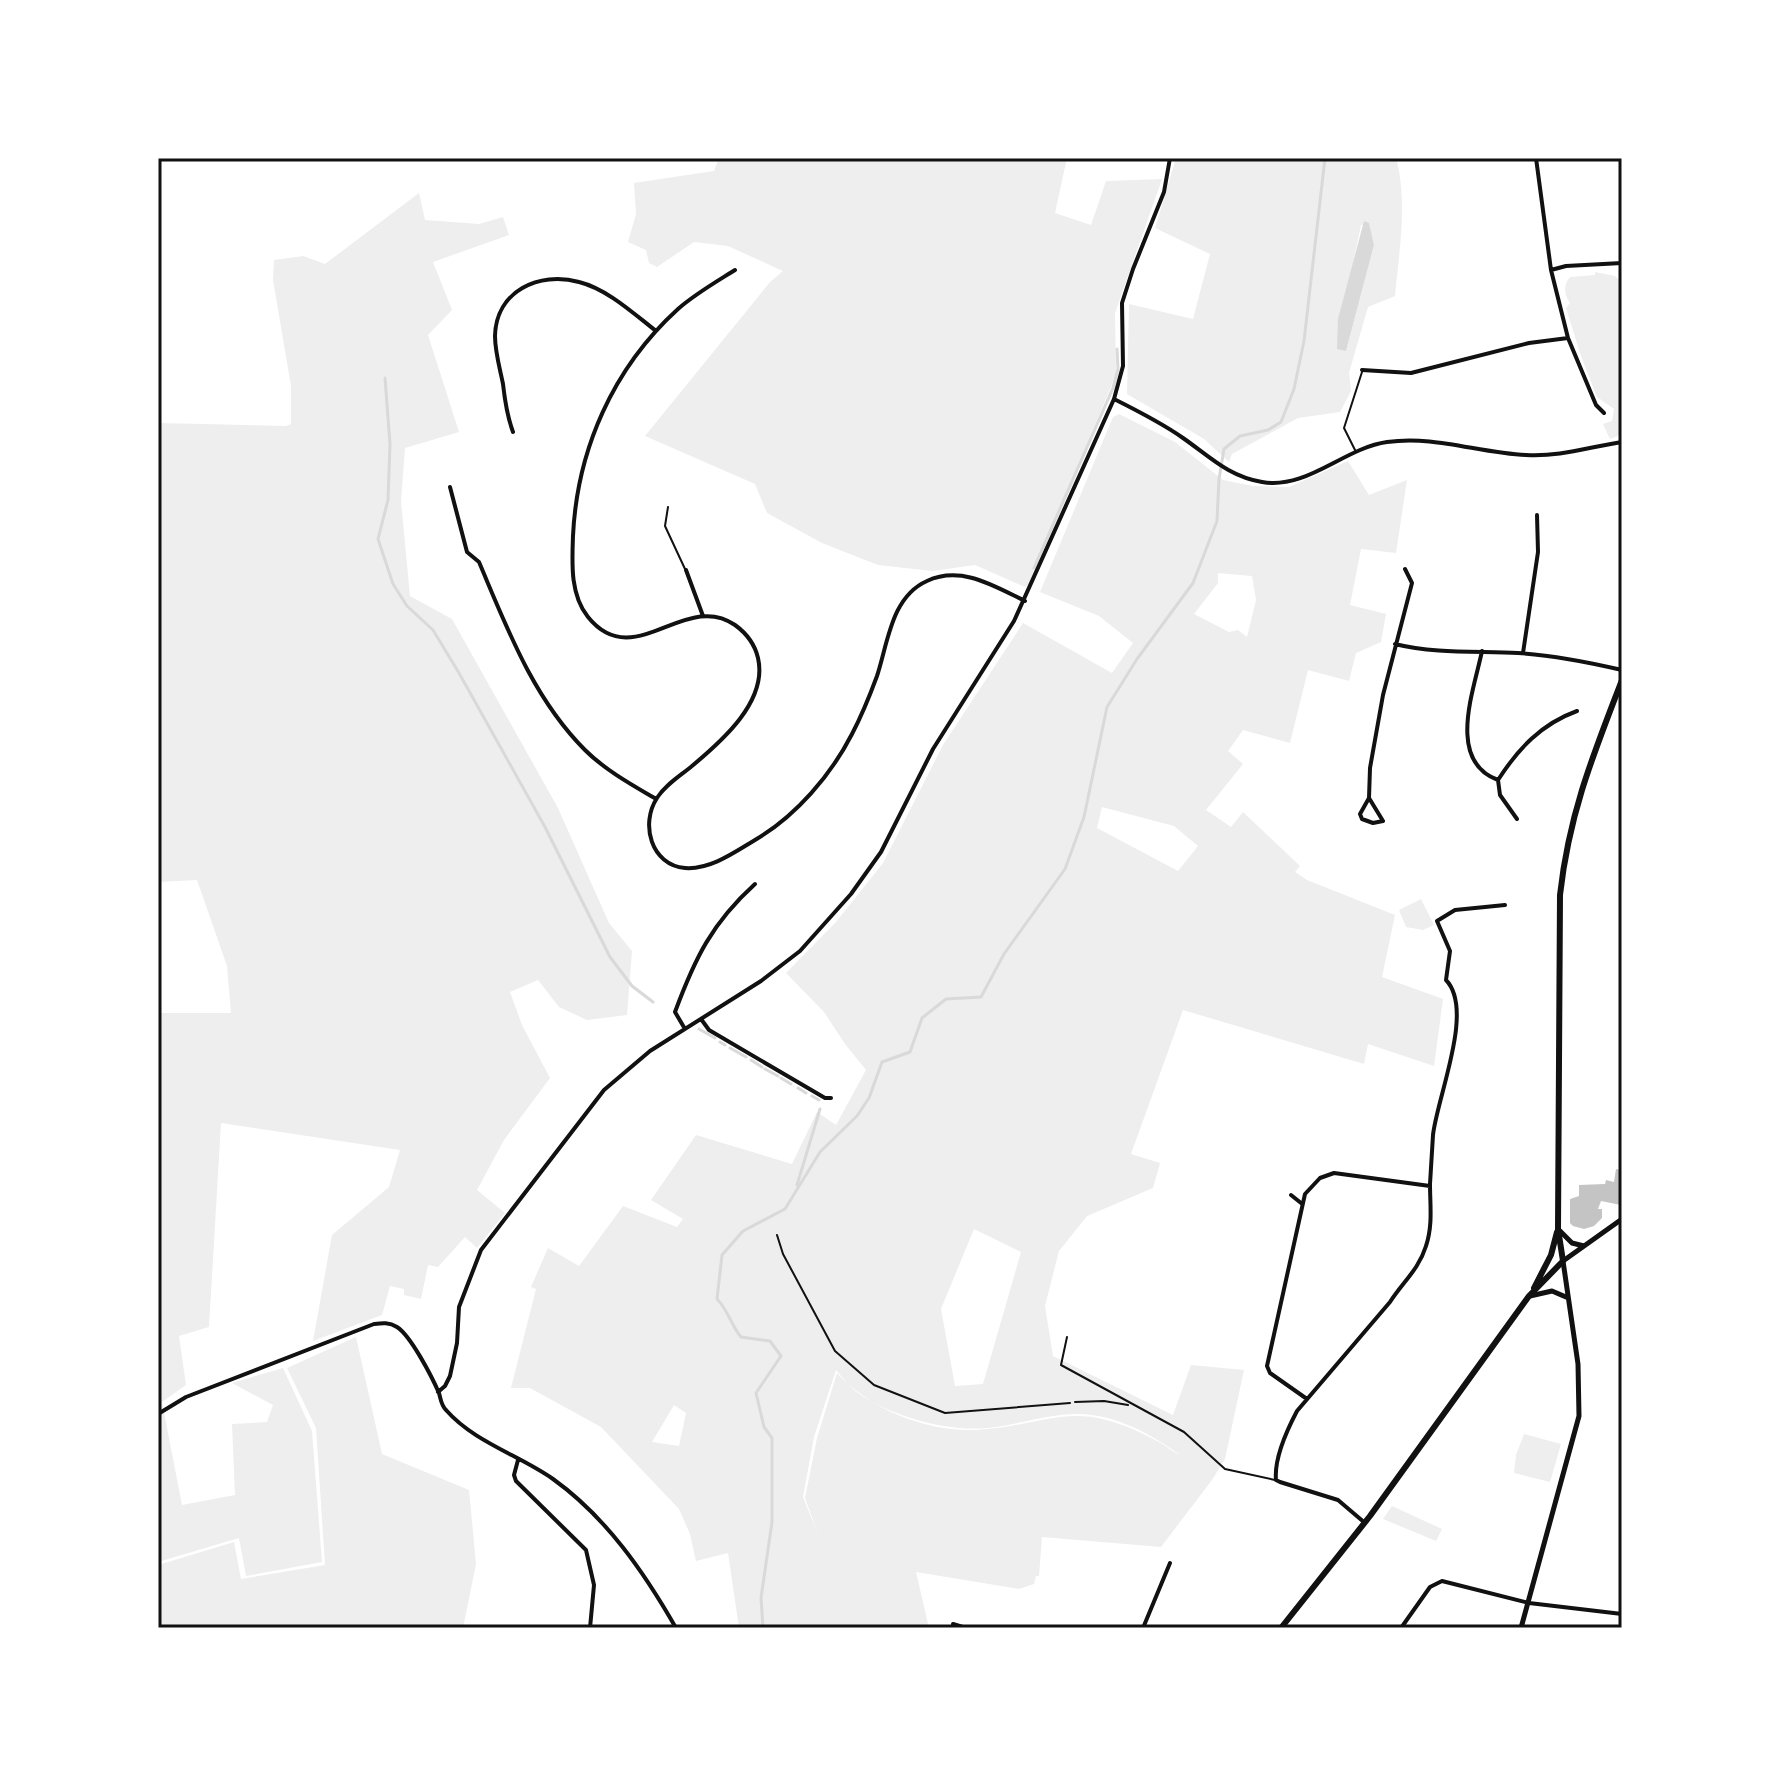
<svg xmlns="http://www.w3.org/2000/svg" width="1780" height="1786" viewBox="0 0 1780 1786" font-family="Overpass,sans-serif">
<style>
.green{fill:#eee;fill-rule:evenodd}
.water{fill:#d9d9d9}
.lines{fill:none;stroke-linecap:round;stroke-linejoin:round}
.stream{stroke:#d9d9d9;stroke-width:3}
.building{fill:#c4c4c4}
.path{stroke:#111;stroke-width:2}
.service{stroke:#111;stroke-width:2}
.minor{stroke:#111;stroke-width:4}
.tertiary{stroke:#111;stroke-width:5}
.secondary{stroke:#111;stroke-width:6}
.neatline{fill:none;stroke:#111;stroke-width:3}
</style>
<rect width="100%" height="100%" fill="#fff"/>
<!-- green -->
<path class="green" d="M 719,158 L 748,161 L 791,158 L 1067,158 L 1055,213 L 1091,225 L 1106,181 L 1162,179 L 1115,313 L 1116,372 L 1111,387 L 1028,585 L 1025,587 L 975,565 L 933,571 L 878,565 L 822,543 L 767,513 L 755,484 L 645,436 L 770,282 L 783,271 L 728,246 L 694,242 L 657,267 L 649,263 L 646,250 L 628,242 L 636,214 L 634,183 L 714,171 Z
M 1176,158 L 1396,158 C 1408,202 1399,252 1395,296 L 1368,307 L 1349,373 L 1351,391 L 1340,412 L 1298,418 L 1232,454 L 1229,462 L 1204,439 L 1127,394 L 1129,304 L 1193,319 L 1210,254 L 1155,228 ZM 1369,224 L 1374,245 L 1346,351 L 1353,263 L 1361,225 Z
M 419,193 L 425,220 L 479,224 L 503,217 L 509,235 L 433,262 L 452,310 L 428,335 L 459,432 L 405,448 L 401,501 L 410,596 L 452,619 L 558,808 L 609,923 L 632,951 L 627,1015 L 587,1020 L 559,1007 L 538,980 L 510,992 L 522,1025 L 550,1078 L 504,1140 L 477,1190 L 505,1213 L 477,1248 L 465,1237 L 438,1267 L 428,1265 L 421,1299 L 404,1295 L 404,1289 L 390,1286 L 382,1315 L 313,1341 L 332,1235 L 389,1187 L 400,1150 L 221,1123 L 209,1327 L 179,1336 L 186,1385 L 162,1402 L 182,1505 L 235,1495 L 232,1424 L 267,1422 L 273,1405 L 232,1383 L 283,1368 L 312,1431 L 322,1562 L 246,1576 L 239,1538 L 158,1562 L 158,1013 L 231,1013 L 227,966 L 197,880 L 158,882 L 158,423 L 286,426 L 291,424 L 291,386 L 273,280 L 274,260 L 303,256 L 325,264 Z
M 1595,272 L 1615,276 L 1622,283 L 1619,389 L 1621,430 L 1618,436 L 1610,439 L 1603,424 L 1612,421 L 1614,409 L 1597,397 L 1581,356 L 1566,308 L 1570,303 C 1564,295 1563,285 1570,277 L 1595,275 Z
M 1119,414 L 1175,442 L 1223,480 L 1253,486 L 1289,487 L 1348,461 L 1369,495 L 1407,480 L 1396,553 L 1361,549 L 1350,605 L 1386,614 L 1381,642 L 1356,653 L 1349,681 L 1308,670 L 1290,743 L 1243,730 L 1228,751 L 1243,764 L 1206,810 L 1231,827 L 1243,812 L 1300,866 L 1295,872 L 1307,880 L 1395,915 L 1382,977 L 1443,999 L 1434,1066 L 1368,1044 L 1364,1064 L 1183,1010 L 1131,1154 L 1160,1163 L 1153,1188 L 1087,1216 L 1059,1251 L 1045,1306 L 1053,1356 L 1173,1415 L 1191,1365 L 1244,1370 L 1225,1459 L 1212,1480 L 1161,1547 L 1042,1537 L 1039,1576 L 1036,1576 L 1034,1584 L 1019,1589 L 916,1572 L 929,1628 L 739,1628 L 728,1553 L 696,1561 L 690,1534 L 679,1509 L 601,1427 L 530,1388 L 511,1388 L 536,1289 L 531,1287 L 548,1248 L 579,1266 L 623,1206 L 677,1227 L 683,1219 L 651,1200 L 696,1135 L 792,1164 L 817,1112 L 836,1125 L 866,1070 L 845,1044 L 824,1012 L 786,973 L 836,922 L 883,863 L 943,745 L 1023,623 L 1112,673 L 1133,643 L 1099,616 L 1040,592 L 1113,417 ZM 1218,573 L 1252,576 L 1256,600 L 1247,637 L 1238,630 L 1229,632 L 1194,614 L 1218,583 ZM 1102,807 L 1174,826 L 1198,846 L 1178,871 L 1097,828 ZM 974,1229 L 1021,1252 L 983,1384 L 955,1386 L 941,1309 ZM 836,1370 C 843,1378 850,1387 858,1393 C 891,1416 946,1432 987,1428 C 1017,1425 1048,1414 1078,1414 C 1115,1414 1151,1434 1180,1455 C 1173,1452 1166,1446 1159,1442 C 1135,1429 1106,1416 1078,1416 C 1048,1416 1017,1427 987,1429 C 933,1435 873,1412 837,1373 L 817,1438 L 805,1498 L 818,1534 L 803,1497 L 814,1437 ZM 674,1405 L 686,1413 L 679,1446 L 652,1442 Z
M 1421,899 L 1434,925 L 1423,930 L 1406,927 L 1399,910 Z
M 356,1337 L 382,1454 L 469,1490 L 476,1564 L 463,1628 L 158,1628 L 158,1565 L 234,1542 L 241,1579 L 325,1565 L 316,1428 L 287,1368 Z
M 1524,1434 L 1561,1444 L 1550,1482 L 1514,1473 L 1516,1455 Z
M 1392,1506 L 1442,1529 L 1436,1541 L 1383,1519 Z"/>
<!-- water -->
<path class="water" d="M 1364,221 L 1369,223 L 1374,245 L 1346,351 L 1337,349 L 1338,319 Z"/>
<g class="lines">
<!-- stream -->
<path class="stream" d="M 385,378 L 390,444 L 388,500 L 378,539 L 393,584 L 407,606 L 433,630 L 459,673 L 545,827 L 610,957 L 632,986 L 653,1002
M 1034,568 L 1113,388 L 1118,369 L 1117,349
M 699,1029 L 715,1038
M 720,1042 L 725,1045
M 730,1048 L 746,1057
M 751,1060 L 762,1067
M 765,1069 L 778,1076
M 781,1078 L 791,1084
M 798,1088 L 806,1093
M 812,1096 L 819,1100
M 797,1185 L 820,1109
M 763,1628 L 761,1598 L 772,1522 L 772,1438 L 764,1427 L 756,1393 L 781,1356 L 770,1341 L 741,1337 C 731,1325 728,1310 717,1299 L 722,1255 L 743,1231 L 785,1209 L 820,1152 L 857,1116 L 869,1098 L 882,1062 L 910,1052 L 922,1018 L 946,999 L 981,997 L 1004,954 L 1065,869 L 1084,817 L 1107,707 L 1137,659 L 1193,583 L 1217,521 L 1219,479 L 1224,449 L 1240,436 L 1268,430 L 1281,422 L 1294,389 L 1304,341 L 1325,158"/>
</g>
<!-- building -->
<path class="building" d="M 1616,1169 L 1622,1170 L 1621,1205 L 1601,1201 L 1598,1209 L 1602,1209 L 1602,1218 L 1594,1226 L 1584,1229 L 1573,1226 L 1570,1223 L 1570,1199 L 1579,1196 L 1579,1185 L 1605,1184 L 1606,1180 L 1614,1182 Z"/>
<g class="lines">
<!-- path -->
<path class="path" d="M 777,1235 L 783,1254 L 835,1351 L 874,1385 L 945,1413 L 1070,1403"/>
<!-- service -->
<path class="service" d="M 1355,450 L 1344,428 L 1362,372
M 668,507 L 665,526 L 685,569
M 1067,1337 L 1061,1365 L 1184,1432 L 1225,1469 L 1275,1480
M 1075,1402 L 1104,1401 L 1128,1405"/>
<!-- minor -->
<path class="minor" d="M 1536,158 L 1551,270 L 1568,338 L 1596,405 L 1604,413
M 735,270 C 716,282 695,294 678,309 C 613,368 577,450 573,536 C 572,563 570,595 588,617 C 634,674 685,590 735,625 C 746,633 755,645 758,658 C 768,701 722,741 692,766 C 680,776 665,785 657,798 C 640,824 651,865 685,868 C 710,870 735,852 755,840 C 796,816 831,775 852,734 C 862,715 870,695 877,676 C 888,643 891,597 927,581 C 961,565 994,586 1025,601
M 1551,270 L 1566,266 L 1622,263
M 1362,370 L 1411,373 L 1529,343 L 1568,338
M 1114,399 C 1138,411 1162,423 1183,438 C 1209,456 1229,477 1262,482 C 1307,490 1344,448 1387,442 C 1434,435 1479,453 1526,455 C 1560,457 1589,447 1622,442
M 513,432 C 507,416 505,402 503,384 C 500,369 495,352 495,336 C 496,291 539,271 579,282 C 607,289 633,313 656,331
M 450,487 L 467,552 L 479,562 C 507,628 533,698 585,750 C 605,770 632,785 656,799
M 686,570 L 703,616
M 1395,644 C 1434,654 1478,651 1518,653 C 1553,655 1588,662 1622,670
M 1482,651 C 1474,690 1446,761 1498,780 L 1500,795 L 1517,819
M 1523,653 L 1538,552 L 1537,515
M 1498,780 C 1518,749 1541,724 1577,711
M 1369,798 L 1383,821 L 1373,823 L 1362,819 L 1360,814 L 1369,798 L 1370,768 L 1383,695 L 1412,583 L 1405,569
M 701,1019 L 709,1030 L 825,1098 L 831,1098
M 685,1029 L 675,1012 C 695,958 712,923 755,884
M 1291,1195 L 1301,1203
M 438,1392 L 445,1386 L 450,1376 L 457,1343 L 459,1307 L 481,1250 L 604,1090 L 650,1051 L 761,981 L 800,951 L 851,894 L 881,852 L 933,749 L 1014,621 L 1114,399 L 1123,366 L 1122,303 L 1133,269 L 1164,192 L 1170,158
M 1307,1399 L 1270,1373 L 1267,1366 L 1305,1194 L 1320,1178 L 1334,1173 L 1430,1186
M 158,1414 L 186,1397 L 374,1324 C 382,1323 389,1322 397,1327 C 411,1336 432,1377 439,1393 C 441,1400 441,1405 446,1410 C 474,1442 519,1455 553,1479 C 606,1517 644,1572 676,1628
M 518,1460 L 514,1475 L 516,1481 L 586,1550 L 594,1585 L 590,1628
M 1365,1523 L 1338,1500 L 1280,1482 L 1276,1480 C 1274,1459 1287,1430 1297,1411 L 1390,1302 C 1403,1282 1419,1269 1426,1246 C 1433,1225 1430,1205 1430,1184 C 1431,1168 1432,1151 1433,1135 C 1437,1097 1475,1010 1446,980 L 1450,951 L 1437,921 L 1455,910 L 1505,905
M 953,1624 L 966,1628
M 1143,1628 L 1170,1563
M 1401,1628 L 1430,1587 L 1442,1581 L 1529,1603 L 1622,1614"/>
<!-- tertiary -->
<path class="tertiary" d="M 1560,1231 L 1572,1243 L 1584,1246
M 1530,1296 L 1552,1291 L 1566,1297
M 1521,1628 L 1579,1416 L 1578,1364 L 1563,1261 L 1622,1219"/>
<!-- secondary -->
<path class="secondary" d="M 1534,1288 L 1551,1255 L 1557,1232
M 1281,1628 L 1370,1516 L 1529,1296 L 1563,1261 L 1558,1229 L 1560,895 C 1569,814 1593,755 1622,680"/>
</g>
<!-- border -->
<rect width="1780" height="1786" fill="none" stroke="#ffffff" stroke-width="320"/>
<rect x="160" y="160" width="1460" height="1466" class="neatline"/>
</svg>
